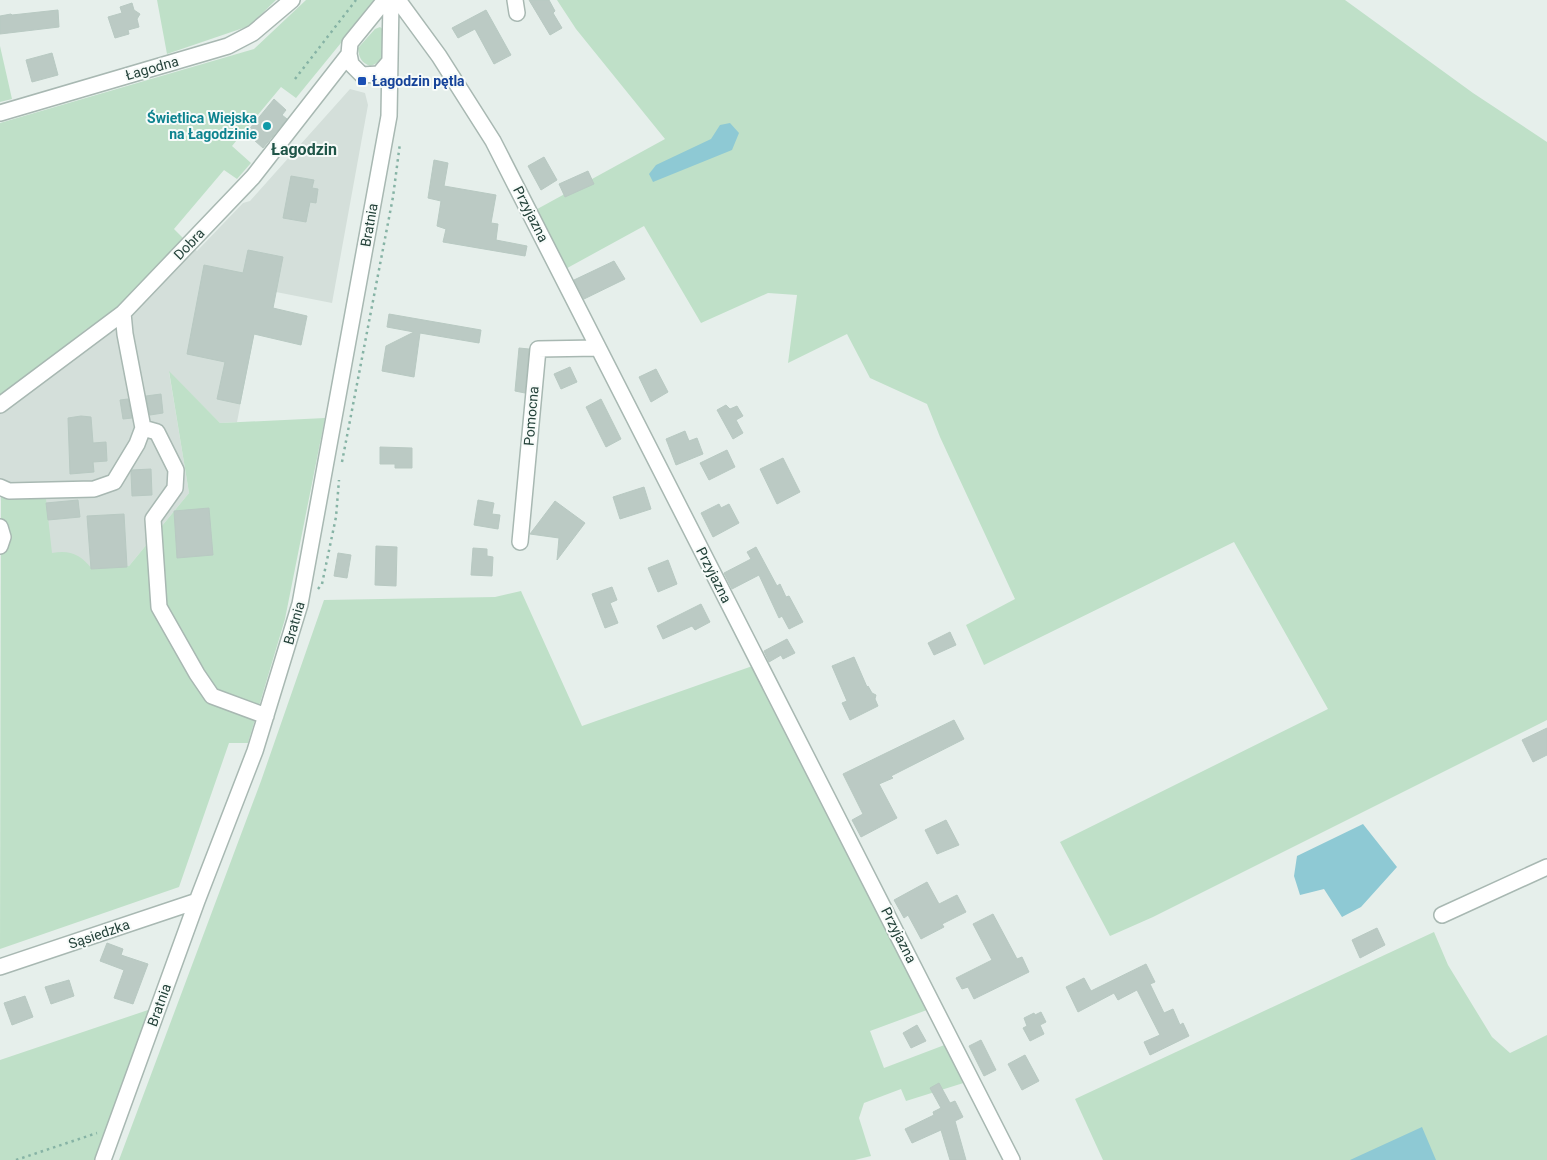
<svg xmlns="http://www.w3.org/2000/svg" width="1547" height="1160" viewBox="0 0 1547 1160" font-family="Roboto,sans-serif">
<style>
.built{fill:#d4dfda}
.green{fill:#bfe0c8}
.water{fill:#8ec9d4}
.building{fill:#bbcac4;stroke:#b8c9c2}
.lines{fill:none;stroke-linecap:round;stroke-linejoin:round}
.minor-casing{stroke:#a8b8b2;stroke-width:18}
.path{stroke:#86b3a5;stroke-width:2.5;stroke-dasharray:2.5 4;stroke-linecap:butt}
.minor{stroke:#fff;stroke-width:15}
.transit-dot{fill:#1a4fb4;stroke:#f7fbf9;stroke-width:2}
.culture-dot{fill:#0f9aa8;stroke:#f7fbf9;stroke-width:2}
.labels{text-anchor:middle;stroke-width:4;stroke-linejoin:round;paint-order:stroke}
.street-label{font-size:14px;fill:#24423a;stroke:#f7fbf9}
.transit-label{font-size:14px;font-weight:bold;fill:#164399;stroke:#f7fbf9;text-anchor:start}
.culture-label{font-size:14px;font-weight:bold;fill:#0d838f;stroke:#f7fbf9;text-anchor:end}
.quarter-label{font-size:16px;font-weight:bold;fill:#1f5548;stroke:#f7fbf9}
</style>
<rect width="100%" height="100%" fill="#e6efeb"/>
<!-- built -->
<path class="built" d="M 350,89 L 365,93 L 368,105 L 332,303 L 276,292 L 262,294 L 237,422 L 220,423 L 169,372 L 189,493 L 129,566 L 91,569 L 52,553 L 1,486 L 0,501 L 0,403 L 86,328 L 111,317 L 185,240 L 197,251 L 243,203 L 250,201 Z"/>
<!-- green -->
<path class="green" d="M 157,0 L 276,0 L 249,26 L 167,54 Z
M 306,0 L 376,0 L 296,98 L 281,87 L 232,146 L 251,163 L 237,179 L 224,170 L 174,229 L 185,240 L 111,317 L 86,329 L 0,403 L 0,123 L 254,49 Z
M 557,0 L 1345,0 L 1473,93 L 1547,142 L 1547,720 L 1153,917 L 1110,936 L 1060,842 L 1328,709 L 1234,542 L 984,665 L 966,625 L 1015,599 L 940,437 L 927,404 L 870,378 L 847,334 L 788,363 L 797,295 L 768,293 L 701,323 L 644,226 L 560,272 L 530,213 L 665,139 L 576,29 Z
M 380,27 L 384,30 C 383,46 388,61 370,66 C 361,62 359,58 358,48 L 375,29 Z
M 0,46 L 12,99 L 0,102 Z
M 169,371 L 220,423 L 325,418 L 285,619 L 248,743 L 229,743 L 179,887 L 0,949 L 1,486 L 45,490 L 52,553 C 70,550 80,554 92,569 L 129,566 L 189,493 Z
M 521,591 L 582,726 L 761,663 L 935,1007 L 870,1031 L 884,1068 L 955,1041 L 973,1080 L 906,1101 L 901,1089 L 864,1103 L 859,1118 L 871,1156 L 855,1160 L 119,1160 L 261,781 L 324,600 L 495,597 Z
M 1434,932 L 1448,965 L 1492,1037 L 1510,1053 L 1547,1035 L 1547,1160 L 1103,1160 L 1075,1099 Z
M 154,1008 L 96,1160 L 0,1160 L 0,1060 Z"/>
<!-- water -->
<path class="water" d="M 730,123 L 739,133 L 732,150 L 653,182 L 649,174 L 656,165 L 711,139 L 720,125 Z
M 1363,824 L 1397,867 L 1361,907 L 1342,917 L 1324,889 L 1300,895 L 1294,876 L 1297,856 Z
M 1422,1127 L 1436,1160 L 1350,1160 Z"/>
<!-- building -->
<path class="building" d="M 529,0 L 549,0 L 555,11 L 553,13 L 562,28 L 550,35 Z
M 132,3 L 134,10 L 140,14 L 137,19 L 139,27 L 128,30 L 129,34 L 115,38 L 108,17 L 122,13 L 120,7 Z
M 58,10 L 59,27 L 0,34 L 0,16 L 11,14 L 12,15 Z
M 486,10 L 511,55 L 494,64 L 475,29 L 458,38 L 452,28 Z
M 52,53 L 58,75 L 32,82 L 26,60 Z
M 274,99 L 286,110 L 282,115 L 287,119 L 263,148 L 246,133 Z
M 544,157 L 557,180 L 541,190 L 528,166 Z
M 434,160 L 448,163 L 444,186 L 496,195 L 491,223 L 498,224 L 496,240 L 527,246 L 525,256 L 443,242 L 446,229 L 437,226 L 441,201 L 428,198 Z
M 588,171 L 594,184 L 565,197 L 559,184 Z
M 291,176 L 314,180 L 312,188 L 318,189 L 316,203 L 310,202 L 306,222 L 283,218 Z
M 248,250 L 283,257 L 273,308 L 307,316 L 301,345 L 254,334 L 240,404 L 217,399 L 225,362 L 187,354 L 204,265 L 243,273 Z
M 614,261 L 625,279 L 584,299 L 574,280 Z
M 389,314 L 481,330 L 479,343 L 420,333 L 414,377 L 382,371 L 386,346 L 414,332 L 387,327 Z
M 519,348 L 529,349 L 525,393 L 515,391 Z
M 570,367 L 577,382 L 561,389 L 554,374 Z
M 656,369 L 668,392 L 651,402 L 639,377 Z
M 161,394 L 163,413 L 150,415 L 146,396 Z
M 128,399 L 132,418 L 123,419 L 120,400 Z
M 601,399 L 621,439 L 606,447 L 586,407 Z
M 726,405 L 730,409 L 737,406 L 743,416 L 736,420 L 743,433 L 733,439 L 717,410 Z
M 81,416 L 91,417 L 93,443 L 106,442 L 107,461 L 93,462 L 94,472 L 70,474 L 68,418 Z
M 685,431 L 689,441 L 697,438 L 703,454 L 676,465 L 666,439 Z
M 380,447 L 412,448 L 412,468 L 395,468 L 395,464 L 380,464 Z
M 727,450 L 735,467 L 709,480 L 700,463 Z
M 783,458 L 800,492 L 777,504 L 760,469 Z
M 151,469 L 152,495 L 132,496 L 131,473 L 132,470 Z
M 644,487 L 651,509 L 620,519 L 613,497 Z
M 78,500 L 80,517 L 48,520 L 46,503 Z
M 478,500 L 494,503 L 492,514 L 500,515 L 498,529 L 474,525 Z
M 555,501 L 585,523 L 557,560 L 559,538 L 530,534 Z
M 719,504 L 721,508 L 729,504 L 739,523 L 713,537 L 701,513 Z
M 209,508 L 213,555 L 177,558 L 174,511 Z
M 124,514 L 127,567 L 91,569 L 87,516 Z
M 376,546 L 397,547 L 396,586 L 375,585 Z
M 756,547 L 777,586 L 780,584 L 786,597 L 789,596 L 803,622 L 789,629 L 782,616 L 779,618 L 759,575 L 732,589 L 724,573 L 751,559 L 747,552 Z
M 473,548 L 487,549 L 487,556 L 493,557 L 492,576 L 471,575 Z
M 338,553 L 351,555 L 347,578 L 334,576 Z
M 668,560 L 677,584 L 658,592 L 648,568 Z
M 612,587 L 617,600 L 610,603 L 618,623 L 605,628 L 592,594 Z
M 701,604 L 710,622 L 695,630 L 692,626 L 663,639 L 657,626 Z
M 950,632 L 956,645 L 934,655 L 928,643 Z
M 787,639 L 795,653 L 783,659 L 781,655 L 769,662 L 764,651 Z
M 854,657 L 867,687 L 868,686 L 872,693 L 876,695 L 875,699 L 878,706 L 850,720 L 842,703 L 847,701 L 832,666 Z
M 954,720 L 964,739 L 891,776 L 893,778 L 879,784 L 897,818 L 861,837 L 852,820 L 863,814 L 843,774 Z
M 1547,728 L 1547,755 L 1533,762 L 1522,740 Z
M 946,820 L 959,845 L 937,854 L 925,830 Z
M 927,882 L 939,904 L 957,895 L 966,912 L 942,924 L 944,927 L 921,939 L 908,915 L 904,918 L 894,900 Z
M 993,914 L 1017,959 L 1022,957 L 1029,972 L 974,999 L 968,987 L 962,989 L 956,978 L 992,960 L 973,924 Z
M 1377,928 L 1385,945 L 1360,958 L 1352,940 Z
M 107,943 L 123,949 L 121,955 L 148,964 L 133,1004 L 114,998 L 124,970 L 100,961 Z
M 1146,964 L 1155,982 L 1150,984 L 1164,1013 L 1173,1009 L 1180,1025 L 1183,1023 L 1189,1036 L 1150,1055 L 1144,1042 L 1160,1035 L 1137,990 L 1118,1000 L 1114,993 L 1078,1012 L 1066,987 L 1084,978 L 1091,991 Z
M 69,980 L 74,996 L 51,1004 L 45,987 Z
M 25,996 L 33,1017 L 12,1025 L 4,1003 Z
M 1041,1012 L 1046,1022 L 1040,1025 L 1044,1034 L 1030,1041 L 1023,1028 L 1027,1026 L 1024,1018 L 1034,1013 L 1035,1015 Z
M 917,1025 L 926,1041 L 911,1048 L 903,1033 Z
M 981,1040 L 996,1070 L 984,1076 L 969,1046 Z
M 1025,1055 L 1039,1081 L 1022,1090 L 1008,1064 Z
M 939,1083 L 950,1103 L 955,1101 L 963,1117 L 955,1121 L 966,1160 L 950,1160 L 941,1130 L 912,1143 L 905,1129 L 934,1115 L 933,1112 L 941,1108 L 930,1088 Z"/>
<g class="lines">
<!-- minor casing -->
<g class="minor-casing">
<path id="minor" d="M 385,0 L 350,43 L 349,54 L 351,64 L 362,75 L 379,74 L 390,61
M 398,0 L 439,56 L 493,141 L 1012,1160
M 515,0 L 517,13
M 0,113 L 228,46 L 253,33 L 292,0
M 0,405 L 123,313 L 253,177 L 349,54
M 143,428 L 157,432 L 176,470 L 175,488 L 153,519 L 159,607 L 197,674 L 212,696 L 266,716
M 0,487 L 9,491 L 94,489 L 114,482 L 137,444 L 143,428 L 125,334 L 123,313
M 0,527 L 3,537 L 0,546
M 520,542 L 538,349 L 598,348
M 1442,915 L 1547,867
M 0,967 L 197,901
M 103,1160 L 197,901 L 255,751 L 300,604 L 389,116 L 391,0"/>
</g>
<!-- path -->
<path class="path" d="M 295,79 L 356,0
M 342,462 L 393,197 L 400,143
M 318,589 L 322,584 L 336,517 L 339,480
M 16,1160 L 97,1133"/>
<!-- minor -->
<use href="#minor" class="minor"/>
</g>
<!-- markers -->
<rect class="transit-dot" x="357" y="76" width="10" height="10" rx="2.5"/>
<circle class="culture-dot" cx="267" cy="126" r="5"/>
<g class="labels">
<!-- street labels -->
<g class="street-label">
<text transform="translate(152 68) rotate(-16)" y="5">Łagodna</text>
<text transform="translate(531 214) rotate(63)" y="5">Przyjazna</text>
<text transform="translate(369 225) rotate(-80)" y="5">Bratnia</text>
<text transform="translate(189 244) rotate(-46)" y="5">Dobra</text>
<text transform="translate(531 416) rotate(-85)" y="5">Pomocna</text>
<text transform="translate(714 575) rotate(63)" y="5">Przyjazna</text>
<text transform="translate(294 623) rotate(-74)" y="5">Bratnia</text>
<text transform="translate(99 934) rotate(-19)" y="5">Sąsiedzka</text>
<text transform="translate(899 935) rotate(63)" y="5">Przyjazna</text>
<text transform="translate(159 1005) rotate(-70)" y="5">Bratnia</text>
</g>
<!-- transit labels -->
<g class="transit-label">
<text x="372" y="86">Łagodzin pętla</text>
</g>
<!-- culture labels -->
<g class="culture-label">
<text x="257" y="123">Świetlica Wiejska<tspan x="257" dy="16">na Łagodzinie</tspan></text>
</g>
<!-- quarter labels -->
<g class="quarter-label">
<text x="304" y="155">Łagodzin</text>
</g>
</g>
</svg>
